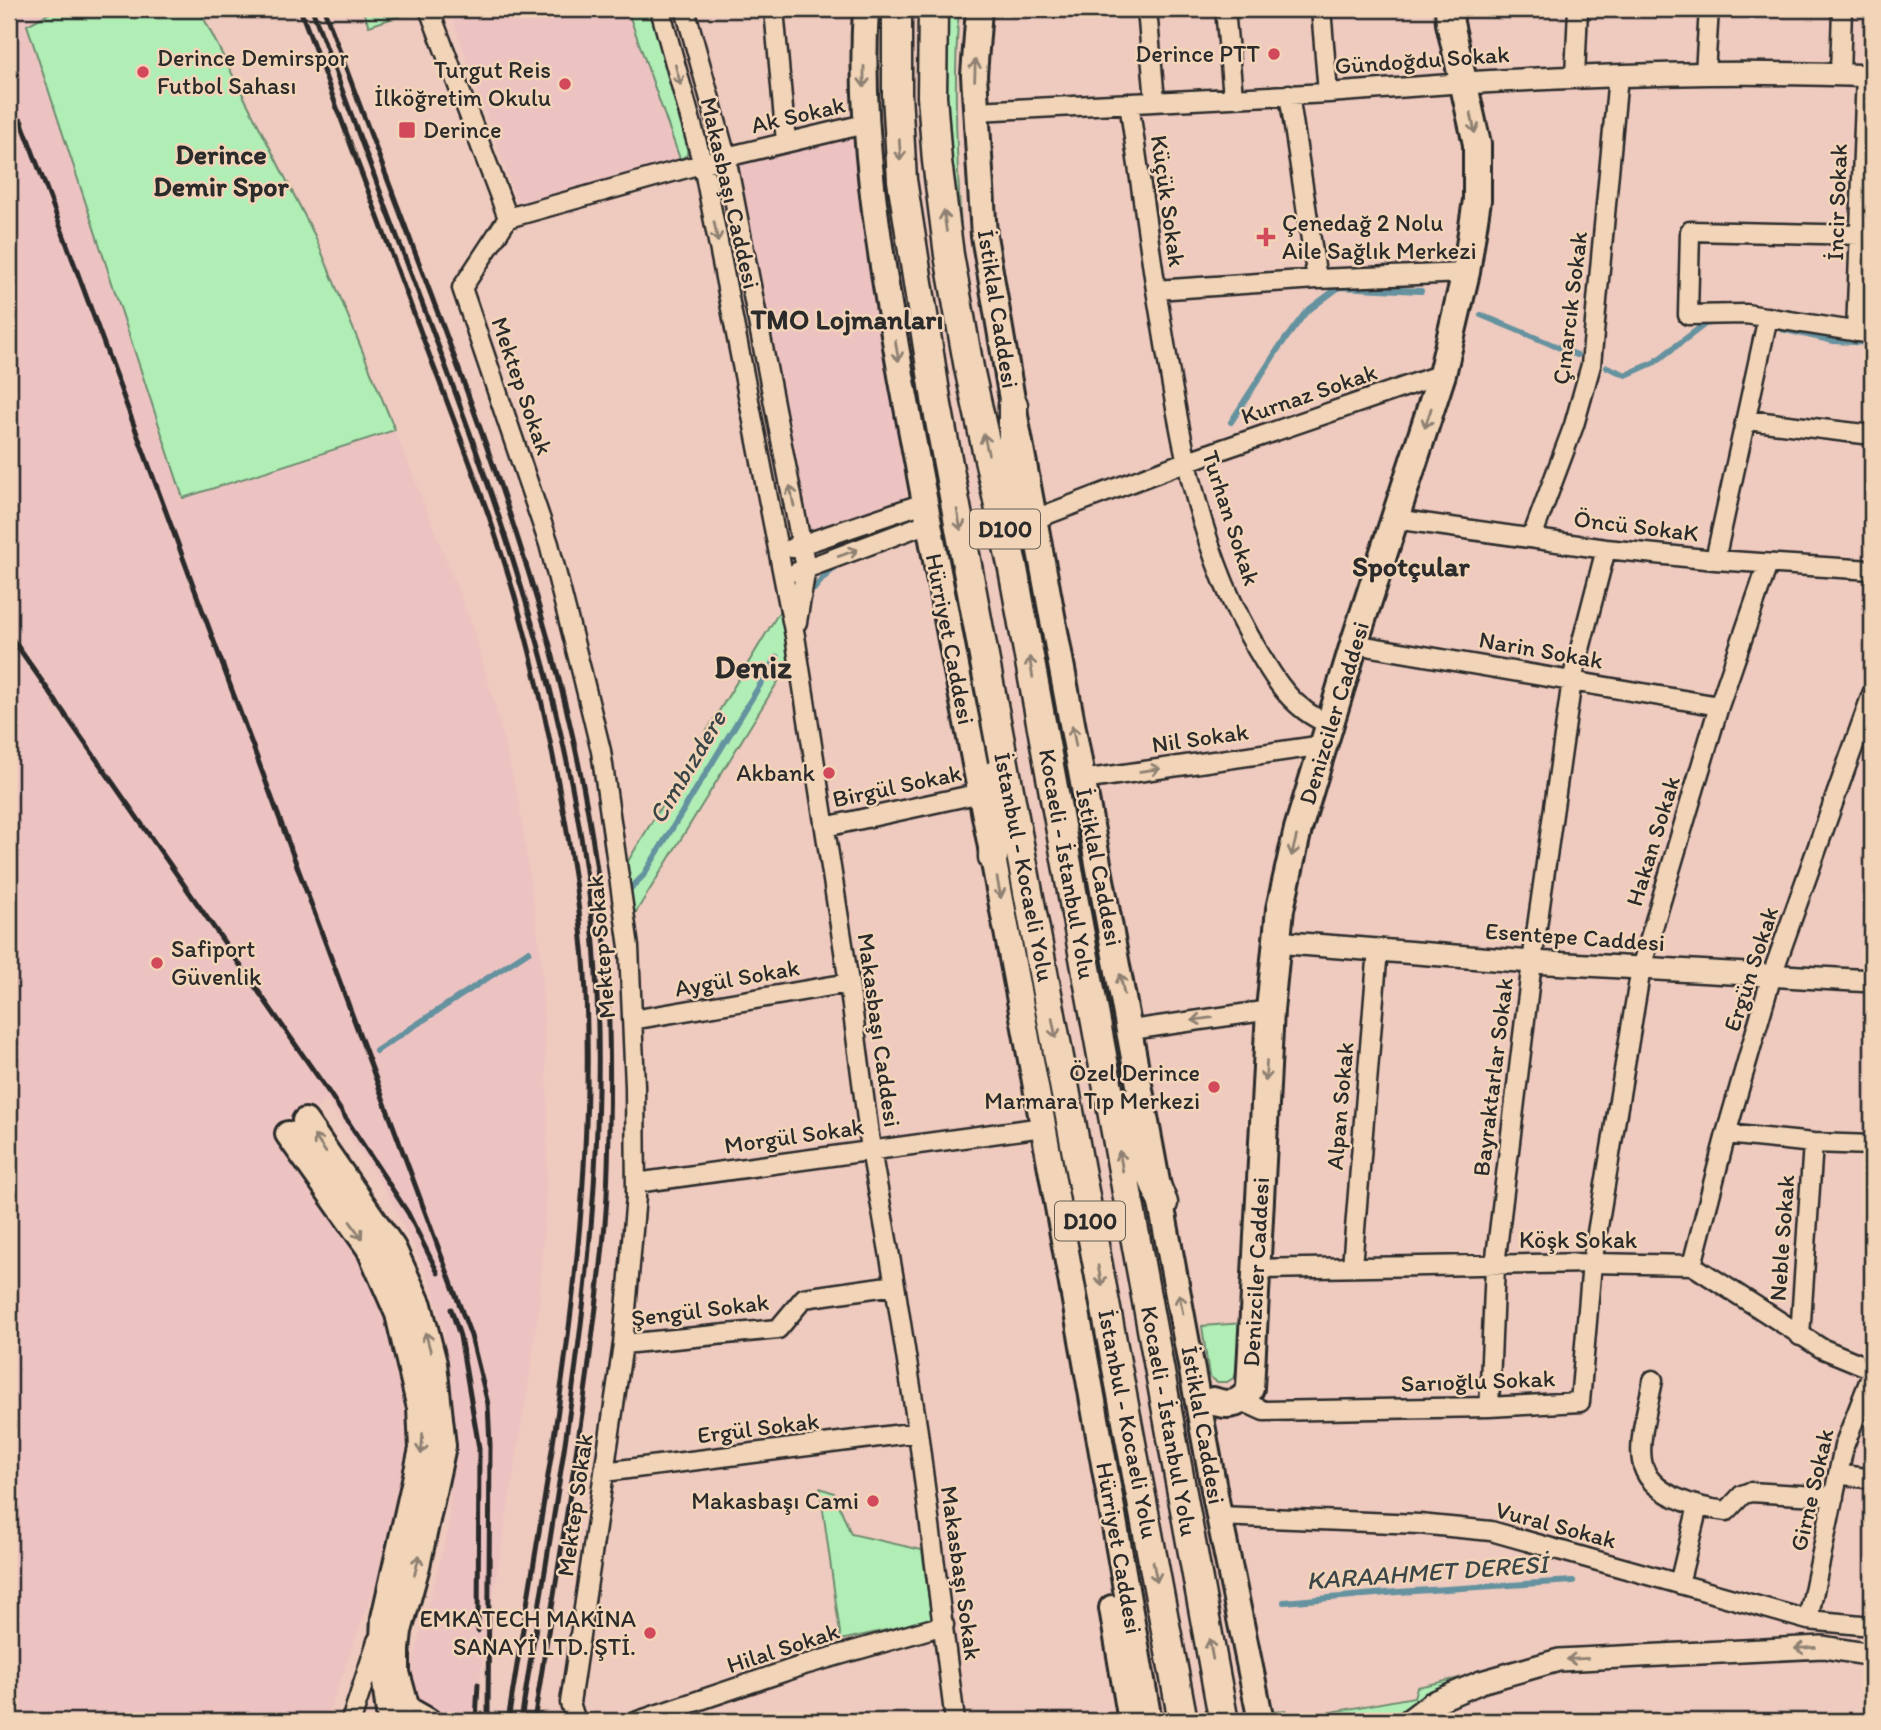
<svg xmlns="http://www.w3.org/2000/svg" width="1881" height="1730" viewBox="0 0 1881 1730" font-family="Itim,sans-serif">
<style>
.built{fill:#edc3c2}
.green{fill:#b0eeb5;stroke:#6e8c70;stroke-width:2}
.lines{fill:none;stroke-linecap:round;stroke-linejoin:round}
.stream{stroke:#65929f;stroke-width:6}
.minor-casing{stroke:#2b2b2b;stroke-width:23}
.tertiary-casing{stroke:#2b2b2b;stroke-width:26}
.secondary-casing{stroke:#2b2b2b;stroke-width:30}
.primary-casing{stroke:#2b2b2b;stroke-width:32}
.trunk-casing{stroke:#2b2b2b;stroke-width:33}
.minor{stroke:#f2d5b8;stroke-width:18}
.tertiary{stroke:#f2d5b8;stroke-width:21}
.secondary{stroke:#f2d5b8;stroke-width:24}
.primary{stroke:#f2d5b8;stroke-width:26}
.trunk{stroke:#f2d5b8;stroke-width:28}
.rail{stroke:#2b2b2b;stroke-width:5}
.oneway{stroke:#8e8072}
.poi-dot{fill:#d1495b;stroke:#f2d5b8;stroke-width:2.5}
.labels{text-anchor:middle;stroke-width:5;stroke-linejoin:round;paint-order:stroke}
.shield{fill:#f2d5b8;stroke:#675e55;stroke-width:2}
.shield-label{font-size:23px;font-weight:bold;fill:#2b2b2b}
.poi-label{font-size:24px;fill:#2b2b2b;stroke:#f2d5b8;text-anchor:end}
.street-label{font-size:24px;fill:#2b2b2b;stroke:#f2d5b8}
.water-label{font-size:26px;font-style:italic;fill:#3a4548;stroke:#f2d5b8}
.quarter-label{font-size:28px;font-weight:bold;fill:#2b2b2b;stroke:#f2d5b8}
.district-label{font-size:32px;font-weight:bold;fill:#2b2b2b;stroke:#f2d5b8}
</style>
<rect width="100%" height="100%" fill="#efcabe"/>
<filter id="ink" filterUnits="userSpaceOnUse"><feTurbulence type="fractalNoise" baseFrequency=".0143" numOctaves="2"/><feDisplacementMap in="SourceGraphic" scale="14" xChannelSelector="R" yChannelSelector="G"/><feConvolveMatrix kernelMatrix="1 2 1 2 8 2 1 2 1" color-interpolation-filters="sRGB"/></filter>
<g filter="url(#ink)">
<!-- built -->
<path class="built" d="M 9,9 L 57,9 L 27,25 L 183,498 L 395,430 L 472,625 L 496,709 L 519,801 L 541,958 L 548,1110 L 546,1200 L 539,1306 L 530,1374 L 473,1721 L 439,1720 L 420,1711 L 409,1676 L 449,1527 L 452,1417 L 444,1330 L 429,1278 L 386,1191 L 326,1099 L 310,1117 L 366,1245 L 420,1408 L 390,1545 L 325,1721 L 9,1721 Z
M 449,9 L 627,9 L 680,159 L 519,207 Z
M 853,131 L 908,502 L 808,536 L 734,160 Z"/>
<!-- green -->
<path class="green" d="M 57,9 L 199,9 L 315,236 L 395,430 L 183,498 L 27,25 Z
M 362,9 L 421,9 L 369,26 Z
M 627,9 L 649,9 L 688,141 L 687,155 L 680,159 Z
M 947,9 L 959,9 C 952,93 958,178 963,263 L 947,149 Z
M 784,604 L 793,657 L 628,925 L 622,871 Z
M 1244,1323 L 1235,1377 L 1227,1382 L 1217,1382 L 1209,1376 L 1202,1326 Z
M 820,1488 L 834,1493 L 851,1534 L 922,1550 L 932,1620 L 841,1640 Z
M 1483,1673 L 1399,1721 L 1276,1721 L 1272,1712 L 1285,1710 L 1294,1719 L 1414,1697 L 1417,1687 Z"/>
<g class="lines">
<!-- stream -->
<path class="stream" d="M 1481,315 L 1577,355
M 1781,329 L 1834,341 L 1872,343
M 1607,367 L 1626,375 L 1655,362 L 1705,324 L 1718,322
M 1231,422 L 1278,349 L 1306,312 L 1339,287 L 1421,291
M 814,589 L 823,578 L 837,566
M 625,894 L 643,876 L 777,657
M 376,1051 L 529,951
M 1284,1602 L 1398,1592 L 1573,1581"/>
<!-- minor casing -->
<g class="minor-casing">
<path id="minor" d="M 429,9 L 508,218 L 726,157 L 865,124
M 660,9 L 703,165 L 795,636 L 849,983 L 871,1150 L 895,1285 L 918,1432 L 955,1721
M 685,9 L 726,157 L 806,568 L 797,622
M 774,9 L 786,142
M 1147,9 L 1155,101
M 1225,9 L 1233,96
M 1321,9 L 1328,93
M 1705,73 L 1709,9
M 1840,75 L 1842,9
M 1575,76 L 1578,9
M 1289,94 L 1317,279
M 1129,103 L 1156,290 L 1317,279 L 1465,273
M 976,111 L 1328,93 L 1464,83
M 508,218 L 462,288 L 549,544 L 582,673 L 601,751 L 629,947 L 635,1086 L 636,1196 L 623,1344 L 570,1703 L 576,1721
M 1861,235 L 1690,231 L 1688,315 L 1746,314 L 1872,334
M 1156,290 C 1177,413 1192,542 1258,651 C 1270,671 1283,694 1303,709 C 1311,716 1321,720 1330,726
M 1856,332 L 1866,75
M 1747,420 L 1872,435
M 1035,519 L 1185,462 L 1442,374
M 1395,519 L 1606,549 L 1715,560 L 1872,570
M 1532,537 L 1574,425 L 1591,365 L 1618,76
M 792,548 L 924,503
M 1715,560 L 1768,317
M 797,572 L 928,523
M 1354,644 L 1719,706
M 1082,780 L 1324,745
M 825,827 L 981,793
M 632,1020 L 849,983
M 1131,1030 L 1270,1010
M 1726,1134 L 1813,1143 L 1872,1145
M 636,1183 L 1043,1127
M 1692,1265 L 1726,1134 L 1772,975 L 1872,694
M 1352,1266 L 1378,949
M 1255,1269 L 1592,1263 L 1692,1265 L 1821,1348 L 1872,1369
M 1800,1336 L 1813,1143
M 623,1344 L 778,1329 L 804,1298 L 895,1285
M 1653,1380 C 1649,1403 1638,1438 1642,1461 C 1647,1495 1698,1508 1727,1511 L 1742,1495 L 1750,1492 L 1834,1497
M 1242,1401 L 1264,1411 L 1489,1407 L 1580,1402 L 1592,1263 L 1641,968 L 1719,706 L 1768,564
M 1489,1407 L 1495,1265 L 1532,962 L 1572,680 L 1606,549
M 604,1472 L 918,1432
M 1838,1474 L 1872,1479
M 1219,1516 L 1419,1524 L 1491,1531 L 1808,1620 L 1872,1626
M 1679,1584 L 1698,1506
M 1808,1620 L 1844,1446 L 1872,1374
M 351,1721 L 377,1641
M 638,1721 L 804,1665 L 944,1625"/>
</g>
<!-- tertiary casing -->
<g class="tertiary-casing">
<path id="tertiary" d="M 1464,83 C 1600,75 1736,70 1872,76
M 1275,942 L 1532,962 L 1872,981
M 1408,1721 L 1430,1704 L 1481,1682 L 1559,1660 L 1823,1647 L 1872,1655"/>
</g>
<!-- secondary casing -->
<g class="secondary-casing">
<path id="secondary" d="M 866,9 C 858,133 881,259 902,381 C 924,499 946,616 969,733 C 1033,1062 1092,1391 1149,1721
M 979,9 L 974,75 L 984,236 L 1013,405 L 1219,1516 L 1261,1721
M 305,1121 L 393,1248 L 419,1305 L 434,1363 L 443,1446 L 417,1566 L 399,1631 L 397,1649 L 397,1673 L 407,1709 L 428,1721
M 288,1134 L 369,1248 L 398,1314 L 420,1408 L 422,1449 L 384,1618 L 382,1659 L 390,1721
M 1112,1608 L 1131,1721"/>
</g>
<!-- primary casing -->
<g class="primary-casing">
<path id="primary" d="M 1213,1401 C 1229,1407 1243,1404 1250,1388 L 1270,1010 L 1280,909 L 1298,829 L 1354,644 L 1442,374 L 1466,272 L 1477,200 L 1477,144 L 1450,23 L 1449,9"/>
</g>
<!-- trunk casing -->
<g class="trunk-casing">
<path id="trunk" d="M 897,9 L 897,94 L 902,180 L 937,405 L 1183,1721
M 933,9 L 932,96 L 937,161 L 949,255 L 969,368 L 1013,569 L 1223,1717
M 1013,405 L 1013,517
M 993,857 L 995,775
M 1122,1102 L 1163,1203"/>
</g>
<!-- minor -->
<use href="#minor" class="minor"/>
<!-- tertiary -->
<use href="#tertiary" class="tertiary"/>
<!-- secondary -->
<use href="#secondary" class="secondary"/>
<!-- primary -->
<use href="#primary" class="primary"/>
<!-- trunk -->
<use href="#trunk" class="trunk"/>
<!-- rail -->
<path class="rail" d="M 300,9 C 341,119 383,230 424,341 C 449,407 475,473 497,540 C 526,624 545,711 561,798 C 572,856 581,915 585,974 C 599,1225 547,1474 508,1721
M 312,9 C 352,117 392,224 433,332 C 510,539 584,751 596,974 C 610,1225 559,1474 521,1721
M 324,9 C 364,117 404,224 445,332 C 522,539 595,751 607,974 C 611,1047 610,1121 607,1195 C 604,1254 595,1313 588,1371 C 572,1488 552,1605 534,1721
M 21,120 L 471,1336 L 488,1404 L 490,1445 L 488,1716
M 9,634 L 330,1094 L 408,1213 L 438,1273
M 451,1309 L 460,1336 L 479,1448 L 478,1631
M 476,1721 L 478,1684"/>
</g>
<!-- one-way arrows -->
<defs><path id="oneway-shaft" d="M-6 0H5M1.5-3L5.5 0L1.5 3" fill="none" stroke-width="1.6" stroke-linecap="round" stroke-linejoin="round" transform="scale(1.75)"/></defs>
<g class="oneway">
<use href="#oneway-shaft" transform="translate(975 70) rotate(-88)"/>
<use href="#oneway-shaft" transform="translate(678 75) rotate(75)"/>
<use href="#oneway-shaft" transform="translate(864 77) rotate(90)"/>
<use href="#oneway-shaft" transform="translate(1473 123) rotate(79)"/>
<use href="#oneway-shaft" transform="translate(900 150) rotate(86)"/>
<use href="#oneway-shaft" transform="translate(945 221) rotate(-98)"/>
<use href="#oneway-shaft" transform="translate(716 232) rotate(79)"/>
<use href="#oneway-shaft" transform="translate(897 351) rotate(80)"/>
<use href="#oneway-shaft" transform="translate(1428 418) rotate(108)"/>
<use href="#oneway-shaft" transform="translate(986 444) rotate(-103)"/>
<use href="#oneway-shaft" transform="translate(792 496) rotate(-101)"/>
<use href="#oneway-shaft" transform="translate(959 520) rotate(79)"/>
<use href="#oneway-shaft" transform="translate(848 553) rotate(-20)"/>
<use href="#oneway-shaft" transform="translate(1031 667) rotate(-100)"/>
<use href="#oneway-shaft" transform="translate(1074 736) rotate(-100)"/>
<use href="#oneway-shaft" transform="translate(1150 770) rotate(-8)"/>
<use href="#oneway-shaft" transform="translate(1294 846) rotate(104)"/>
<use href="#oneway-shaft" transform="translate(999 888) rotate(79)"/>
<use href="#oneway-shaft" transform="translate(1122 984) rotate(-101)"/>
<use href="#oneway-shaft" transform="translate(1202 1019) rotate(172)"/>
<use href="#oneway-shaft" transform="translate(1054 1028) rotate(79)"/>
<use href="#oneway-shaft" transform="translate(1266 1071) rotate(93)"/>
<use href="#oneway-shaft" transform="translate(320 1144) rotate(-125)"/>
<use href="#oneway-shaft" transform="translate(1121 1161) rotate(-100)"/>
<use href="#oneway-shaft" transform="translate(356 1230) rotate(55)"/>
<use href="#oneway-shaft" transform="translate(1100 1276) rotate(79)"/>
<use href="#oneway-shaft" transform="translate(1181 1304) rotate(-101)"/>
<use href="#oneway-shaft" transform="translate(428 1342) rotate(-105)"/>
<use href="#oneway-shaft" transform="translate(422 1444) rotate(94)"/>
<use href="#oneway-shaft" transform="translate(417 1565) rotate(-76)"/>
<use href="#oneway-shaft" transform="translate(1155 1572) rotate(79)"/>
<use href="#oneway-shaft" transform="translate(1805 1648) rotate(177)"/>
<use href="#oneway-shaft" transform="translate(1211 1649) rotate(-100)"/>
<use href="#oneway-shaft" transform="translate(1577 1659) rotate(177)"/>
</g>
</g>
<!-- markers -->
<g class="poi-dot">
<circle cx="1274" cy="54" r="7"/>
<circle cx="143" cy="72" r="7"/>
<circle cx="565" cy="84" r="7"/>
<rect x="398" y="121" width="18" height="18" rx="3.5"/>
<path d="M1262.5 226.5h7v7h7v7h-7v7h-7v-7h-7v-7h7z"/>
<circle cx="829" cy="773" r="7"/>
<circle cx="157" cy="963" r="7"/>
<circle cx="1214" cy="1087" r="7"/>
<circle cx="873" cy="1501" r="7"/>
<circle cx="650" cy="1633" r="7"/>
</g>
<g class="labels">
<!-- shield labels -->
<g class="shield">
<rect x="970" y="509.5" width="70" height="39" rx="5"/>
<rect x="1055" y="1201.5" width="70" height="39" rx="5"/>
</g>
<g class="shield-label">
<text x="1005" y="537">D100</text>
<text x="1090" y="1229">D100</text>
</g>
<!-- poi labels -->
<g class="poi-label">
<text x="1260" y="62">Derince PTT</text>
<text x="157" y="66" text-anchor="start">Derince Demirspor<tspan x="157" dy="28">Futbol Sahası</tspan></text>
<text x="551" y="78">Turgut Reis<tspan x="551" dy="28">İlköğretim Okulu</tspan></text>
<text x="423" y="138" text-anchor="start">Derince</text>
<text x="1282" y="231" text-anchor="start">Çenedağ 2 Nolu<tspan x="1282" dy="28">Aile Sağlık Merkezi</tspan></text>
<text x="815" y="781">Akbank</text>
<text x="171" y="957" text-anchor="start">Safiport<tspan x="171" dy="28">Güvenlik</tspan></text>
<text x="1200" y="1081">Özel Derince<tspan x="1200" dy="28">Marmara Tıp Merkezi</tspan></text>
<text x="859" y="1509">Makasbaşı Cami</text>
<text x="636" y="1627">EMKATECH MAKİNA<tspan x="636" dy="28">SANAYİ LTD. ŞTİ.</tspan></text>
</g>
<!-- street labels -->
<g class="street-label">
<text transform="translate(1422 60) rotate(-4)" y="8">Gündoğdu Sokak</text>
<text transform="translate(798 115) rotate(-13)" y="8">Ak Sokak</text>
<text transform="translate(730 193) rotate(77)" y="8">Makasbaşı Caddesi</text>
<text transform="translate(1168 201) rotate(82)" y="8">Küçük Sokak</text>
<text transform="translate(1837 202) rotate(-88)" y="8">İncir Sokak</text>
<text transform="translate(1570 308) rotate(-83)" y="8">Çınarcık Sokak</text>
<text transform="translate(998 309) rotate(81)" y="8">İstiklal Caddesi</text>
<text transform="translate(522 386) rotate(71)" y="8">Mektep Sokak</text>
<text transform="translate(1309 394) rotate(-19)" y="8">Kurnaz Sokak</text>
<text transform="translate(1231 518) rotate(72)" y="8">Turhan Sokak</text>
<text transform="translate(1636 526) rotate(7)" y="8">Öncü SokaK</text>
<text transform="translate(950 639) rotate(79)" y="8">Hürriyet Caddesi</text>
<text transform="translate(1541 650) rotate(10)" y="8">Narin Sokak</text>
<text transform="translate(1334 713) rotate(-73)" y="8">Denizciler Caddesi</text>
<text transform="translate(1200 738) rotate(-8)" y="8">Nil Sokak</text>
<text transform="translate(897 786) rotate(-12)" y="8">Birgül Sokak</text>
<text transform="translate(1653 841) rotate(-73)" y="8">Hakan Sokak</text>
<text transform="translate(1067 864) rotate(80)" y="8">Kocaeli - İstanbul Yolu</text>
<text transform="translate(1024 867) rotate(79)" y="8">İstanbul - Kocaeli Yolu</text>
<text transform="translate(1099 867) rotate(79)" y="8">İstiklal Caddesi</text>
<text transform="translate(1575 937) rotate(4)" y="8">Esentepe Caddesi</text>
<text transform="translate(601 947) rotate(-95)" y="8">Mektep Sokak</text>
<text transform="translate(1751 969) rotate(-72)" y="8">Ergün Sokak</text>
<text transform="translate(737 978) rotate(-10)" y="8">Aygül Sokak</text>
<text transform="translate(879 1030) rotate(82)" y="8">Makasbaşı Caddesi</text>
<text transform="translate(1493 1077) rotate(-83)" y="8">Bayraktarlar Sokak</text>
<text transform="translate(1340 1106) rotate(-85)" y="8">Alpan Sokak</text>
<text transform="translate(794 1136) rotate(-8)" y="8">Morgül Sokak</text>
<text transform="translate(1782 1238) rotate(-86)" y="8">Neble Sokak</text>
<text x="1578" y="1248">Köşk Sokak</text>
<text transform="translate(1256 1272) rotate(-87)" y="8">Denizciler Caddesi</text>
<text transform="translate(700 1310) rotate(-7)" y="8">Şengül Sokak</text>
<text transform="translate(1478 1381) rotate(-2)" y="8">Sarıoğlu Sokak</text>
<text transform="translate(1169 1421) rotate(80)" y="8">Kocaeli - İstanbul Yolu</text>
<text transform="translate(1128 1424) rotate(79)" y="8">İstanbul - Kocaeli Yolu</text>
<text transform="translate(1203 1425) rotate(80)" y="8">İstiklal Caddesi</text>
<text transform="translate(758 1428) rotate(-7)" y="8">Ergül Sokak</text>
<text transform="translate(1812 1490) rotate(-77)" y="8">Girne Sokak</text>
<text transform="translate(575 1505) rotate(-82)" y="8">Mektep Sokak</text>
<text transform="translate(1556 1525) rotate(15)" y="8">Vural Sokak</text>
<text transform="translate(1119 1548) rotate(80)" y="8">Hürriyet Caddesi</text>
<text transform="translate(961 1573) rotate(82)" y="8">Makasbaşı Sokak</text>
<text transform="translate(783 1648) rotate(-18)" y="8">Hilal Sokak</text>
</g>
<!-- water labels -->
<g class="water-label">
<text transform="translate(687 767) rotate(-59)" y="9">Cımbızdere</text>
<text transform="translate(1427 1572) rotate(-4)" y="9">KARAAHMET DERESİ</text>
</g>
<!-- quarter labels -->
<g class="quarter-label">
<text x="221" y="164">Derince<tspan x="221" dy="32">Demir Spor</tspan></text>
<text x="847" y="329">TMO Lojmanları</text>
<text x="1411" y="576">Spotçular</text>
</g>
<!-- district labels -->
<g class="district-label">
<text x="753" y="678">Deniz</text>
</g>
</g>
<!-- margin -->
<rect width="1881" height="1730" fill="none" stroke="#f2d5b8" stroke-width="35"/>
<rect x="18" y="18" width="1846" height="1695" fill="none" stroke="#2b2b2b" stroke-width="2.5" filter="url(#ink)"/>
</svg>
